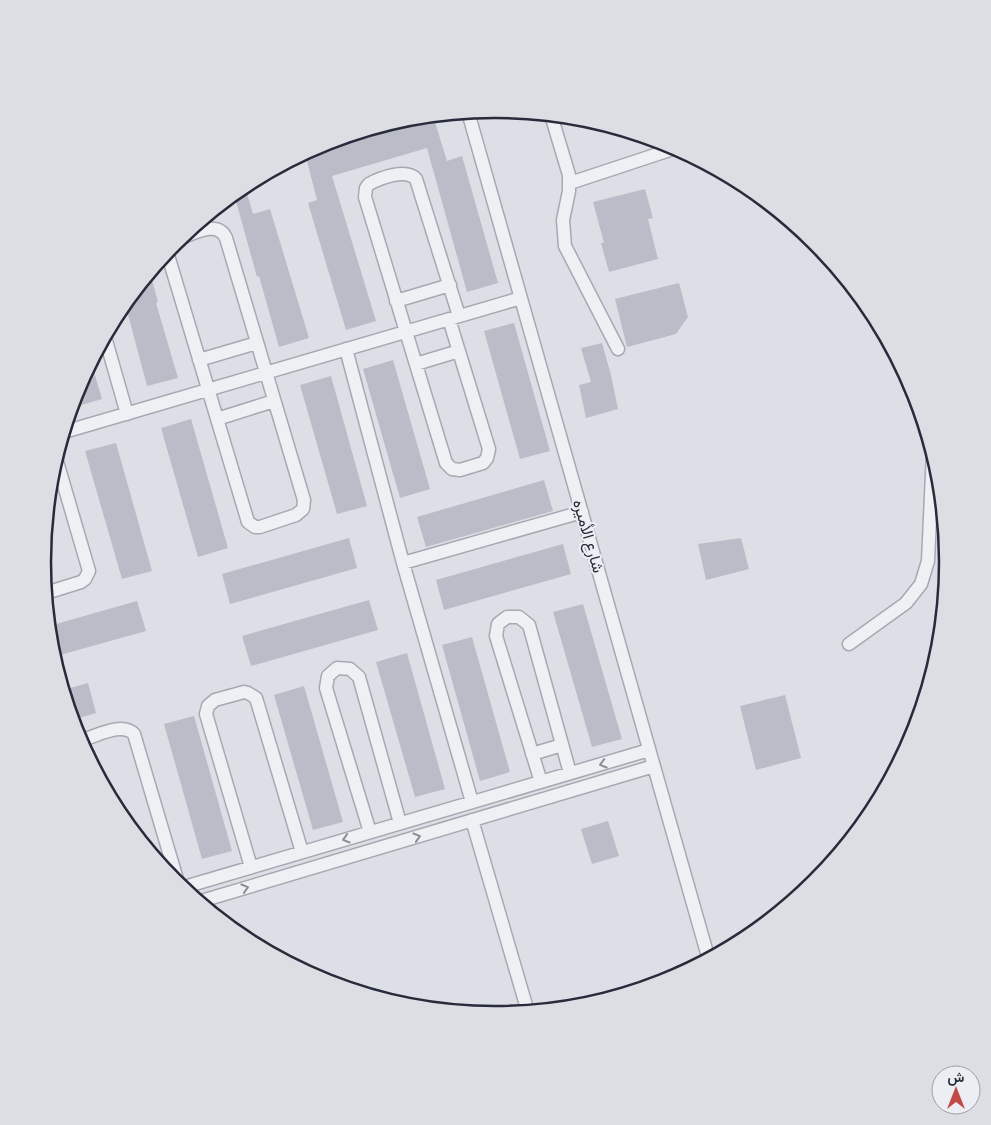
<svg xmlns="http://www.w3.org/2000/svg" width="991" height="1125" viewBox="0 0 991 1125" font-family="'Source Sans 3',Vazirmatn,sans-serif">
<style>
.building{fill:#babdc8}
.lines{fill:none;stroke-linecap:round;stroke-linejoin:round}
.street-casing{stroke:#a6a9b2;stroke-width:15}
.street{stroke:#eff0f4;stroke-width:12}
.oneway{stroke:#8b8e98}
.labels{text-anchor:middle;stroke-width:4;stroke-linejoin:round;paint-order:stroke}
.street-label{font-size:16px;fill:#272b3b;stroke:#eceef3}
.rim{fill:none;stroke:#272b3b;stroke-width:2.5}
</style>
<rect width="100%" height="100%" fill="#dcdfe5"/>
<!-- building -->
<path class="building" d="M 424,116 L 433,116 L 447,161 L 462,156 L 498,283 L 467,292 L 427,148 L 332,176 L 376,321 L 346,330 L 308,203 L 317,200 L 305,153 L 314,148 Z
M 645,189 L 653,218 L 648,219 L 658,259 L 609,272 L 601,243 L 604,243 L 593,202 Z
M 246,190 L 253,214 L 270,209 L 309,338 L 279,347 L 259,276 L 257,277 L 234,194 Z
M 150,273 L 158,302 L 156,303 L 178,378 L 147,386 L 125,303 Z
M 679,283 L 688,317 L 676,334 L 627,347 L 615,299 Z
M 514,323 L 550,451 L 520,459 L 484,331 Z
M 602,343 L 611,375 L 618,409 L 586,418 L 579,385 L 591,382 L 581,348 Z
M 393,360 L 430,489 L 400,498 L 363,369 Z
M 91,362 L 102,399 L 71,408 L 77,389 Z
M 331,376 L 367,506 L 337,514 L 300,385 Z
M 191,419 L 228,548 L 198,557 L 161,428 Z
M 116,443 L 152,571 L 122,579 L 85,451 Z
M 544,480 L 553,511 L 426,547 L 417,517 Z
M 349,538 L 357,568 L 230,604 L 222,574 Z
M 741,538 L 749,569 L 706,580 L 698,544 Z
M 563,544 L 571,574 L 444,610 L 436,580 Z
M 369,600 L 378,630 L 251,666 L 242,636 Z
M 137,601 L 146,631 L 53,657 L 49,626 Z
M 583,604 L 622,739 L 592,747 L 553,612 Z
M 472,637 L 510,772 L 480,781 L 442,645 Z
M 407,653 L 445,789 L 415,797 L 376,662 Z
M 88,683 L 96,713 L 72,720 L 63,690 Z
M 304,686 L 343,822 L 313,830 L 274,695 Z
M 785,695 L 801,758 L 756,770 L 740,706 Z
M 194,716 L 232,851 L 202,859 L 164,724 Z
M 608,821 L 619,856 L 592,864 L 581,829 Z"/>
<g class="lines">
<!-- street casing -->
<g class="street-casing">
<path id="street" d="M 468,112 L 709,960
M 551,115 L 569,175 L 569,191 L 563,220 L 565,246 L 618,349
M 570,183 L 676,148
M 167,252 L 248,522 L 255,527 L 260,527 L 296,515 L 303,509 L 304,500 L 226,238 C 218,220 195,233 181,238
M 396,301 L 450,285
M 449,319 L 489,449 L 487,458 L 483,463 L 460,470 L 452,469 L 446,463 L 365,197 L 366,188 L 369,184 C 380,178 406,168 416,179 L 459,316
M 105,337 L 127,414
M 346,349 L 403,563 L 472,802
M 199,360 L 257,343
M 416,364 L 459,351
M 217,419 L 274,401
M 64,432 L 521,298
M 403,563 L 582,512
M 46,593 L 81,582 L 85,579 L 89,571 L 56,458
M 849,644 L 906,603 L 921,584 L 928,561 L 933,452
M 80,742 L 85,739 C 99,735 122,722 134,734 L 179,886
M 532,754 L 562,745
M 541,782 L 496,636 L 498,624 L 507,617 L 519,617 L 529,625 L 570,773
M 472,820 L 528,1012
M 370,832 L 326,688 L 328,676 L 337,668 L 350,669 L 359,677 L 400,823
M 251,867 L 206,714 L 208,706 L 215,700 L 244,692 L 248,693 L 256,698 L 302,852
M 181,888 L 649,750
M 198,902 L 654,766"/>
</g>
<!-- street -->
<use href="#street" class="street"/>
</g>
<!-- one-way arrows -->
<defs><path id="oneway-chevron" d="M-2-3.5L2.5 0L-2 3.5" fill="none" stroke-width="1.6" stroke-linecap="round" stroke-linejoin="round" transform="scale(1.25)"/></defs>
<g class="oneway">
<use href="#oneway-chevron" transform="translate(603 764) rotate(164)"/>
<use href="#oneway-chevron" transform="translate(417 837) rotate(-17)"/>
<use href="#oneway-chevron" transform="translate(346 839) rotate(163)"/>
<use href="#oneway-chevron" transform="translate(245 888) rotate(-17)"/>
</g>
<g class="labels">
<!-- street labels -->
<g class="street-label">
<text transform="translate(589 536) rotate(74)" y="6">شارع الأميره</text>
</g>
</g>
<!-- crop -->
<path d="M0 0H991V1125H0ZM51 562a444 444 0 1 1 888 0a444 444 0 1 1-888 0Z" fill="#dcdee4" fill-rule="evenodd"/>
<path class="rim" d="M51 562a444 444 0 1 1 888 0a444 444 0 1 1-888 0Z"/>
<!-- north arrow -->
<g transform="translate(956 1090)"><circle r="24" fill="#eceef3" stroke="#9da0a9"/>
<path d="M0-4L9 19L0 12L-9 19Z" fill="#c34949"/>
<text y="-8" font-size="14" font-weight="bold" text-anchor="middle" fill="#272b3b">ش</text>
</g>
</svg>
